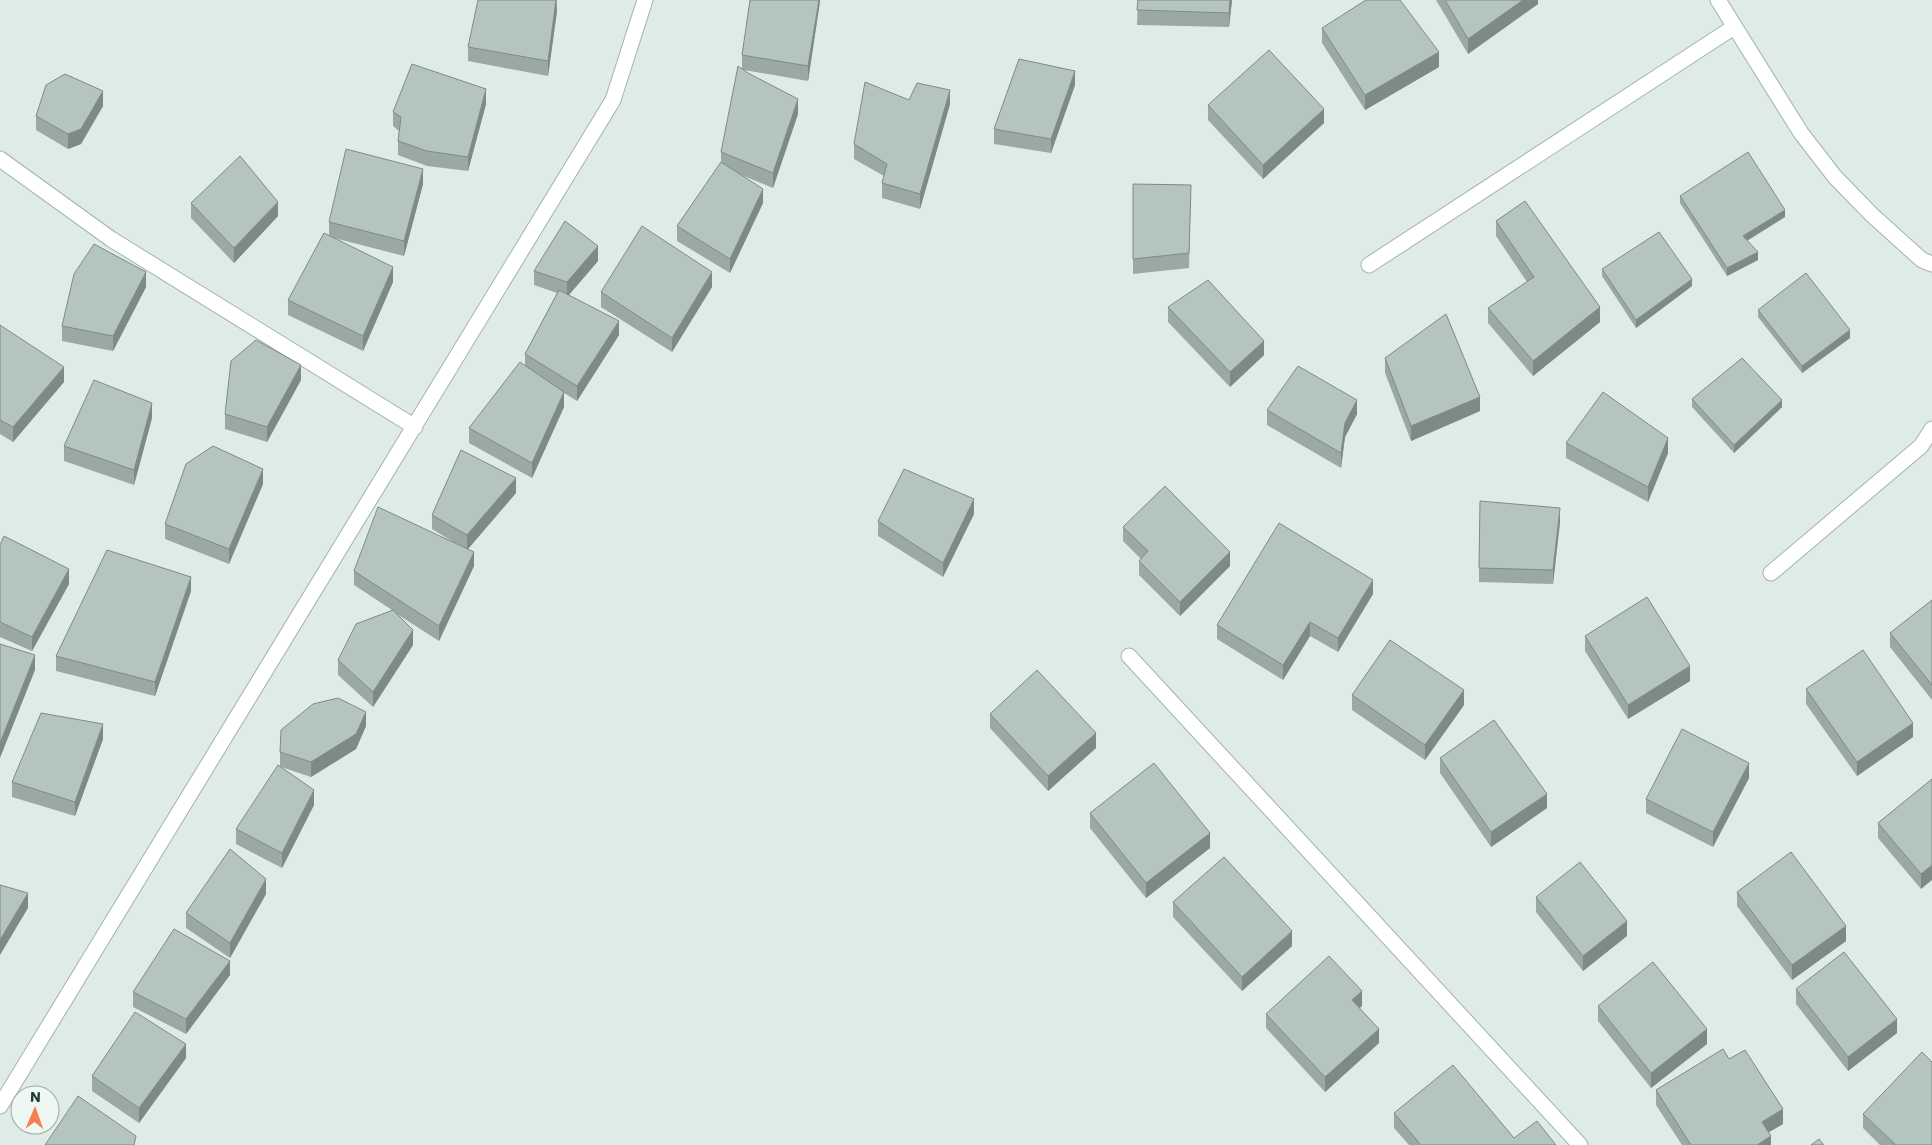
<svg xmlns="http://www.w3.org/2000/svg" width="1932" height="1145" viewBox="0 0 1932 1145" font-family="Poppins,sans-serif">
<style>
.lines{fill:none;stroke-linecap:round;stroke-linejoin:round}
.street-casing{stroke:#a2b3ad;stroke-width:17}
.street{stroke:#fff;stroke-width:15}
.wall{fill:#9ba9a4}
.shaded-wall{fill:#7e8a86}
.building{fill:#b4c5bf;stroke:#7e8a86}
</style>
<rect width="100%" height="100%" fill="#dfebe6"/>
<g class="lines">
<!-- street casing -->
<g class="street-casing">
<path id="street" d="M 1718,0 L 1801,133 L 1835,177 L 1872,215 L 1922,260 L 1932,264
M 0,159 L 111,239 L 415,427
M 1369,265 L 1734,27
M 1771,573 L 1921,446 L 1932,429
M 1129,656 L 1580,1145
M 0,1106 L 613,100 L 645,0"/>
</g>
<!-- street -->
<use href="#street" class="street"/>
</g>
<!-- wall -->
<path class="wall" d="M 557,0 L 557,11 L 548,76 L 468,61 L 468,47 Z
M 820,0 L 808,81 L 744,70 L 798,114 L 773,188 L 741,175 L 763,203 L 730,273 L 677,241 L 677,226 L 721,162 L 721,152 L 742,68 L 742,55 Z
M 1138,0 L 1232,0 L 1229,27 L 1137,25 Z
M 1436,0 L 1538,0 L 1538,4 L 1468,54 Z
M 1322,28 L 1439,67 L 1365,110 L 1322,43 Z
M 1075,85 L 1051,153 L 994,144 L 994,129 Z
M 909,100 L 950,104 L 920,209 L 882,198 L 882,183 L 884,176 L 854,159 L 854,144 Z
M 486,104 L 468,171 L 427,166 L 398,155 L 398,141 L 399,131 L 393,126 L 393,112 Z
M 1208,105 L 1324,123 L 1263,179 L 1208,120 Z
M 103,106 L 81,144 L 68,149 L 36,130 L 36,116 Z
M 423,184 L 404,256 L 334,238 L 393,282 L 363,351 L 288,315 L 288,300 L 329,236 L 329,222 Z
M 1133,184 L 1191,185 L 1189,268 L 1133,274 Z
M 1680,196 L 1785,217 L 1747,241 L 1758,260 L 1727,276 L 1680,203 Z
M 191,203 L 278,216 L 234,263 L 191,218 Z
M 1496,221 L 1600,322 L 1533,376 L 1488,323 L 1488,308 L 1527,282 L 1496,236 Z
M 598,261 L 569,295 L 619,335 L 577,401 L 564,393 L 564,407 L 532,478 L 469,443 L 469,428 L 525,366 L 525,354 L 557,293 L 534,285 L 534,271 Z
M 1602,269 L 1692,286 L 1636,328 L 1602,276 Z
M 146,287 L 113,351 L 62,341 L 62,326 Z
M 712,287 L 672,352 L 601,307 L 601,292 Z
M 1168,307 L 1264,355 L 1230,387 L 1168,322 Z
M 1758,310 L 1850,338 L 1802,373 L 1758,317 Z
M 0,325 L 64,382 L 13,442 L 0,434 Z
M 1385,358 L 1480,411 L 1411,441 L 1385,373 Z
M 301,380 L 267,442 L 225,429 L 225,414 Z
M 1692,399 L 1782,407 L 1734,453 L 1692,407 Z
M 1267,410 L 1357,414 L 1345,437 L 1341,468 L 1267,425 Z
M 152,418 L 134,485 L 64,461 L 64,446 Z
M 1566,443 L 1668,453 L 1648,502 L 1566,458 Z
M 263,484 L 229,564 L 165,539 L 165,524 Z
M 516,493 L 468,549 L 474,566 L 439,641 L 397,614 L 413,645 L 373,707 L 338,675 L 338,660 L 392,610 L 354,585 L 354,571 L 455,543 L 432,529 L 432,515 Z
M 974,514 L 943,577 L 878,536 L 878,521 Z
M 1560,522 L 1553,584 L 1479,582 L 1479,568 Z
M 1123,527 L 1230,566 L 1180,616 L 1139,575 L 1139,561 L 1141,559 L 1123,541 Z
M 0,545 L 69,584 L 32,651 L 0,637 Z
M 191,591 L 155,696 L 56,671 L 56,656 Z
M 1373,594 L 1338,652 L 1310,636 L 1283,680 L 1217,639 L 1217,625 Z
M 1932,600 L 1932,700 L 1890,647 L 1890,633 Z
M 1585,636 L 1690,681 L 1628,719 L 1585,651 Z
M 1806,689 L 1913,737 L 1857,776 L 1806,704 Z
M 1352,695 L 1464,705 L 1425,760 L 1352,710 Z
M 990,714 L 1096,748 L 1048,791 L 990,728 Z
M 366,726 L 356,749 L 311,777 L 281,767 L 314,805 L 282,868 L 236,844 L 236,829 L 280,766 L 280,752 Z
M 103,739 L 75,816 L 12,797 L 12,782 Z
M 1440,758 L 1547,808 L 1491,847 L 1440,773 Z
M 1749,778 L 1713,847 L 1646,813 L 1646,799 Z
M 1932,779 L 1921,889 L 1878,838 L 1878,823 Z
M 1090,813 L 1210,848 L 1146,898 L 1090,828 Z
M 1737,892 L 1846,941 L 1792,980 L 1737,906 Z
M 266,894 L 230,958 L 186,928 L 186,913 Z
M 1536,897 L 1627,936 L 1583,971 L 1536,912 Z
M 1173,902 L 1292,946 L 1242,991 L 1173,917 Z
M 230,975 L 186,1034 L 133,1007 L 133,992 Z
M 1796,989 L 1897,1033 L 1848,1071 L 1796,1004 Z
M 1362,1006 L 1360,1008 L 1379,1043 L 1325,1092 L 1266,1028 L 1266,1014 Z
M 1598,1006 L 1707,1044 L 1651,1088 L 1598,1021 Z
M 186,1058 L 139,1123 L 92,1091 L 92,1076 Z
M 1656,1090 L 1783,1124 L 1769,1132 L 1771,1145 L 1682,1145 L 1656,1105 Z
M 1394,1113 L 1514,1138 L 1556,1145 L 1409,1145 L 1394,1128 Z
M 1863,1114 L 1932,1145 L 1880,1145 L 1863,1128 Z"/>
<!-- shaded-wall -->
<path class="shaded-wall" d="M 556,0 L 557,11 L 548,76 L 548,61 Z
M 819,0 L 820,0 L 820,2 L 808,81 L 808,66 Z
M 1230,0 L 1232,0 L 1229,27 L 1229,13 Z
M 1523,0 L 1538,0 L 1538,4 L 1468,54 L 1468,39 Z
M 1439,52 L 1439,67 L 1365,110 L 1365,95 Z
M 1075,71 L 1075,85 L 1051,153 L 1051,139 Z
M 486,89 L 486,104 L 468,171 L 468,157 Z
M 950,90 L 950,104 L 920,209 L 920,194 Z
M 103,91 L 103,106 L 81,144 L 68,149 L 68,134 Z
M 798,99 L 798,114 L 773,188 L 773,173 Z
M 1324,109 L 1324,123 L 1263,179 L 1263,165 Z
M 423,169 L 423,184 L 404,256 L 404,241 Z
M 763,189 L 763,203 L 730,273 L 730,259 Z
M 278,202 L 278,216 L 234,263 L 234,248 Z
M 1785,210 L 1785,217 L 1743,243 L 1743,236 Z
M 598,246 L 598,261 L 567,297 L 567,282 Z
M 1758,252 L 1758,260 L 1727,276 L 1727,268 Z
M 393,267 L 393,282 L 363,351 L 363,336 Z
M 146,272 L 146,287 L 113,351 L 113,336 Z
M 712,272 L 712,287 L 672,352 L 672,338 Z
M 1692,279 L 1692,286 L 1636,328 L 1636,320 Z
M 1600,307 L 1600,322 L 1533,376 L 1533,361 Z
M 619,321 L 619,335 L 577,401 L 577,386 Z
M 1850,330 L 1850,338 L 1802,373 L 1802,366 Z
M 1264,341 L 1264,355 L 1230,387 L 1230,372 Z
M 301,365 L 301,380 L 267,442 L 267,427 Z
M 64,367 L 64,382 L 13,442 L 13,427 Z
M 564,392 L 564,407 L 532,478 L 532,463 Z
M 1480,397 L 1480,411 L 1411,441 L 1411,426 Z
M 1357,400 L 1357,414 L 1345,437 L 1341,468 L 1341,453 L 1345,423 Z
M 1782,400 L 1782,407 L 1734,453 L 1734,445 Z
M 152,403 L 152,418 L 134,485 L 134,470 Z
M 1668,438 L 1668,453 L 1648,502 L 1648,487 Z
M 263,469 L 263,484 L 229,564 L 229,549 Z
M 516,478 L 516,493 L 467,550 L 467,535 Z
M 974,499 L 974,514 L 943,577 L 943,563 Z
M 1560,508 L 1560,522 L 1553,584 L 1553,570 Z
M 474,552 L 474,566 L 439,641 L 439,626 Z
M 1230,552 L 1230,566 L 1180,616 L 1180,602 Z
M 69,569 L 69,584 L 32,651 L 32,637 Z
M 191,577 L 191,591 L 155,696 L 155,682 Z
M 1373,580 L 1373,594 L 1338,652 L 1338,638 Z
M 1310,622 L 1310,636 L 1283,680 L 1283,665 Z
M 413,630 L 413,645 L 373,707 L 373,692 Z
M 35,655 L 35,670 L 0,758 L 0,743 Z
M 1690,666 L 1690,681 L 1628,719 L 1628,705 Z
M 1464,690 L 1464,705 L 1425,760 L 1425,745 Z
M 366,712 L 366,726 L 356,749 L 311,777 L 311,762 Z
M 1913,723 L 1913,737 L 1857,776 L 1857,762 Z
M 103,724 L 103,739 L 75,816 L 75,802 Z
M 1096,733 L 1096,748 L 1048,791 L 1048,776 Z
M 1749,763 L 1749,778 L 1713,847 L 1713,832 Z
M 314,790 L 314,805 L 282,868 L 282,853 Z
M 1547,794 L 1547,808 L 1491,847 L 1491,832 Z
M 1210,833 L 1210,848 L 1146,898 L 1146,883 Z
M 1932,865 L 1932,880 L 1921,889 L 1921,874 Z
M 266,879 L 266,894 L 230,958 L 230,943 Z
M 28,893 L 28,908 L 0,955 L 0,940 Z
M 1627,921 L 1627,936 L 1583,971 L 1583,956 Z
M 1846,926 L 1846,941 L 1792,980 L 1792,965 Z
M 1292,931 L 1292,946 L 1242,991 L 1242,977 Z
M 230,961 L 230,975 L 186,1034 L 186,1019 Z
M 1362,991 L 1362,1006 L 1352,1014 L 1352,1000 Z
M 1897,1019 L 1897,1033 L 1848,1071 L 1848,1057 Z
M 1379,1029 L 1379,1043 L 1325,1092 L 1325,1077 Z
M 1707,1029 L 1707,1044 L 1651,1088 L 1651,1073 Z
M 186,1044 L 186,1058 L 139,1123 L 139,1108 Z
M 1783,1109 L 1783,1124 L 1762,1136 L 1762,1122 Z
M 1771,1136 L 1771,1145 L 1757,1145 Z"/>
<!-- building -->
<path class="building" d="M 478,0 L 556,0 L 548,61 L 468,47 Z
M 750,0 L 819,0 L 808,66 L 742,55 Z
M 1138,0 L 1230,0 L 1229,13 L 1137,10 Z
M 1366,0 L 1400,0 L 1439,52 L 1365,95 L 1322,28 Z
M 1445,0 L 1523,0 L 1468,39 Z
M 1269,50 L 1324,109 L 1263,165 L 1208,105 Z
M 1019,59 L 1075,71 L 1051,139 L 994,129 Z
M 412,64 L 486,89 L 468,157 L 427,151 L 398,141 L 401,117 L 393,112 Z
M 738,66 L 748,73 L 798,99 L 773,173 L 721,152 Z
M 65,74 L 103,91 L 81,129 L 68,134 L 36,116 L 46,85 Z
M 865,82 L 909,100 L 917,83 L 950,90 L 920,194 L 882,183 L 887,164 L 854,144 Z
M 346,149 L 423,169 L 404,241 L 329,222 Z
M 1748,152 L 1785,210 L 1743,236 L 1758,252 L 1727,268 L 1680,196 Z
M 240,156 L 278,202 L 234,248 L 191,203 Z
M 721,162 L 763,189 L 730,259 L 677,226 Z
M 1133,184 L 1191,185 L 1189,253 L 1133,259 Z
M 1525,201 L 1600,307 L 1533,361 L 1488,308 L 1534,277 L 1496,221 Z
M 565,221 L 598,246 L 567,282 L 534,271 Z
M 642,226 L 712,272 L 672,338 L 601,292 Z
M 1659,232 L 1692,279 L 1636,320 L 1602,269 Z
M 324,233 L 393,267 L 363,336 L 288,300 Z
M 94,244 L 146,272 L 113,336 L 62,326 L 74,274 Z
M 1806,273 L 1850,330 L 1802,366 L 1758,310 Z
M 1208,280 L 1264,341 L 1230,372 L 1168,307 Z
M 559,290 L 619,321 L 577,386 L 525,354 Z
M 1446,314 L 1480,397 L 1411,426 L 1385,358 Z
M 0,325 L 64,367 L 13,427 L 0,420 Z
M 256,340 L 301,365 L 267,427 L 225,414 L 231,361 Z
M 1742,358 L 1782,400 L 1734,445 L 1692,399 Z
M 520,362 L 564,392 L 532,463 L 469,428 Z
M 1298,366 L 1357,400 L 1345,423 L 1341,453 L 1267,410 Z
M 94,380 L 152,403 L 134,470 L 64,446 Z
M 1603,392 L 1668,438 L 1648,487 L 1566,443 Z
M 213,446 L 263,469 L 229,549 L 165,524 L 186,464 Z
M 461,450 L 516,478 L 467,535 L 432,515 Z
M 904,469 L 974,499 L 943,563 L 878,521 Z
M 1165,486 L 1230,552 L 1180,602 L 1139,561 L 1148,551 L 1123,527 Z
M 1480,501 L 1560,508 L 1553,570 L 1479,568 Z
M 378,507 L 474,552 L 439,626 L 354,571 Z
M 1279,523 L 1373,580 L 1338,638 L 1310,622 L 1283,665 L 1217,625 Z
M 4,536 L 69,569 L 32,637 L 0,622 L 0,545 Z
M 107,550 L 191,577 L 155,682 L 56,656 Z
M 1647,597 L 1690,666 L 1628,705 L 1585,636 Z
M 1932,600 L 1932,685 L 1890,633 Z
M 393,610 L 413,630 L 373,692 L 338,660 L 356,624 Z
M 1390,640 L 1464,690 L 1425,745 L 1352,695 Z
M 0,644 L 35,655 L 0,743 Z
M 1863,650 L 1913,723 L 1857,762 L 1806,689 Z
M 1037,670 L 1096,733 L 1048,776 L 990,714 Z
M 338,698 L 366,712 L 356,734 L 311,762 L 280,752 L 281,730 L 313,704 Z
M 41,713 L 103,724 L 75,802 L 12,782 Z
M 1494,720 L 1547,794 L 1491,832 L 1440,758 Z
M 1682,729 L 1749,763 L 1713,832 L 1646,799 Z
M 1154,763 L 1210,833 L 1146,883 L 1090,813 Z
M 278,765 L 314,790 L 282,853 L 236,829 Z
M 1932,779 L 1932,865 L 1921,874 L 1878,823 Z
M 230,849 L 266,879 L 230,943 L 186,913 Z
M 1791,852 L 1846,926 L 1792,965 L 1737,892 Z
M 1224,857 L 1292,931 L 1242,977 L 1173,902 Z
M 1580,862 L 1627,921 L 1583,956 L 1536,897 Z
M 0,885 L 28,893 L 0,940 Z
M 174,929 L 230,961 L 186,1019 L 133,992 Z
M 1844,952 L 1897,1019 L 1848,1057 L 1796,989 Z
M 1329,956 L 1362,991 L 1352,1000 L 1379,1029 L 1325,1077 L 1266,1014 Z
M 1653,962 L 1707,1029 L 1651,1073 L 1598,1006 Z
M 135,1012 L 186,1044 L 139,1108 L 92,1076 Z
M 1723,1049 L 1729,1059 L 1745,1050 L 1783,1109 L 1762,1122 L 1771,1136 L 1757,1145 L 1691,1145 L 1656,1090 Z
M 1922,1052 L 1932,1062 L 1932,1145 L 1896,1145 L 1863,1114 Z
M 1453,1065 L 1514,1138 L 1537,1121 L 1556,1145 L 1421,1145 L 1394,1113 Z
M 78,1096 L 136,1136 L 134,1145 L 45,1145 Z
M 1819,1139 L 1824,1145 L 1811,1145 Z"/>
<!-- north arrow -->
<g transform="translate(35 1110) rotate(2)"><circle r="24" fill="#eff7f3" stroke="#9caca7"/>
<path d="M0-4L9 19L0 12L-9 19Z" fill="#f77d51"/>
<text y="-8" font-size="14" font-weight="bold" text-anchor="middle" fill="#1f3b34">N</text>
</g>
</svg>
